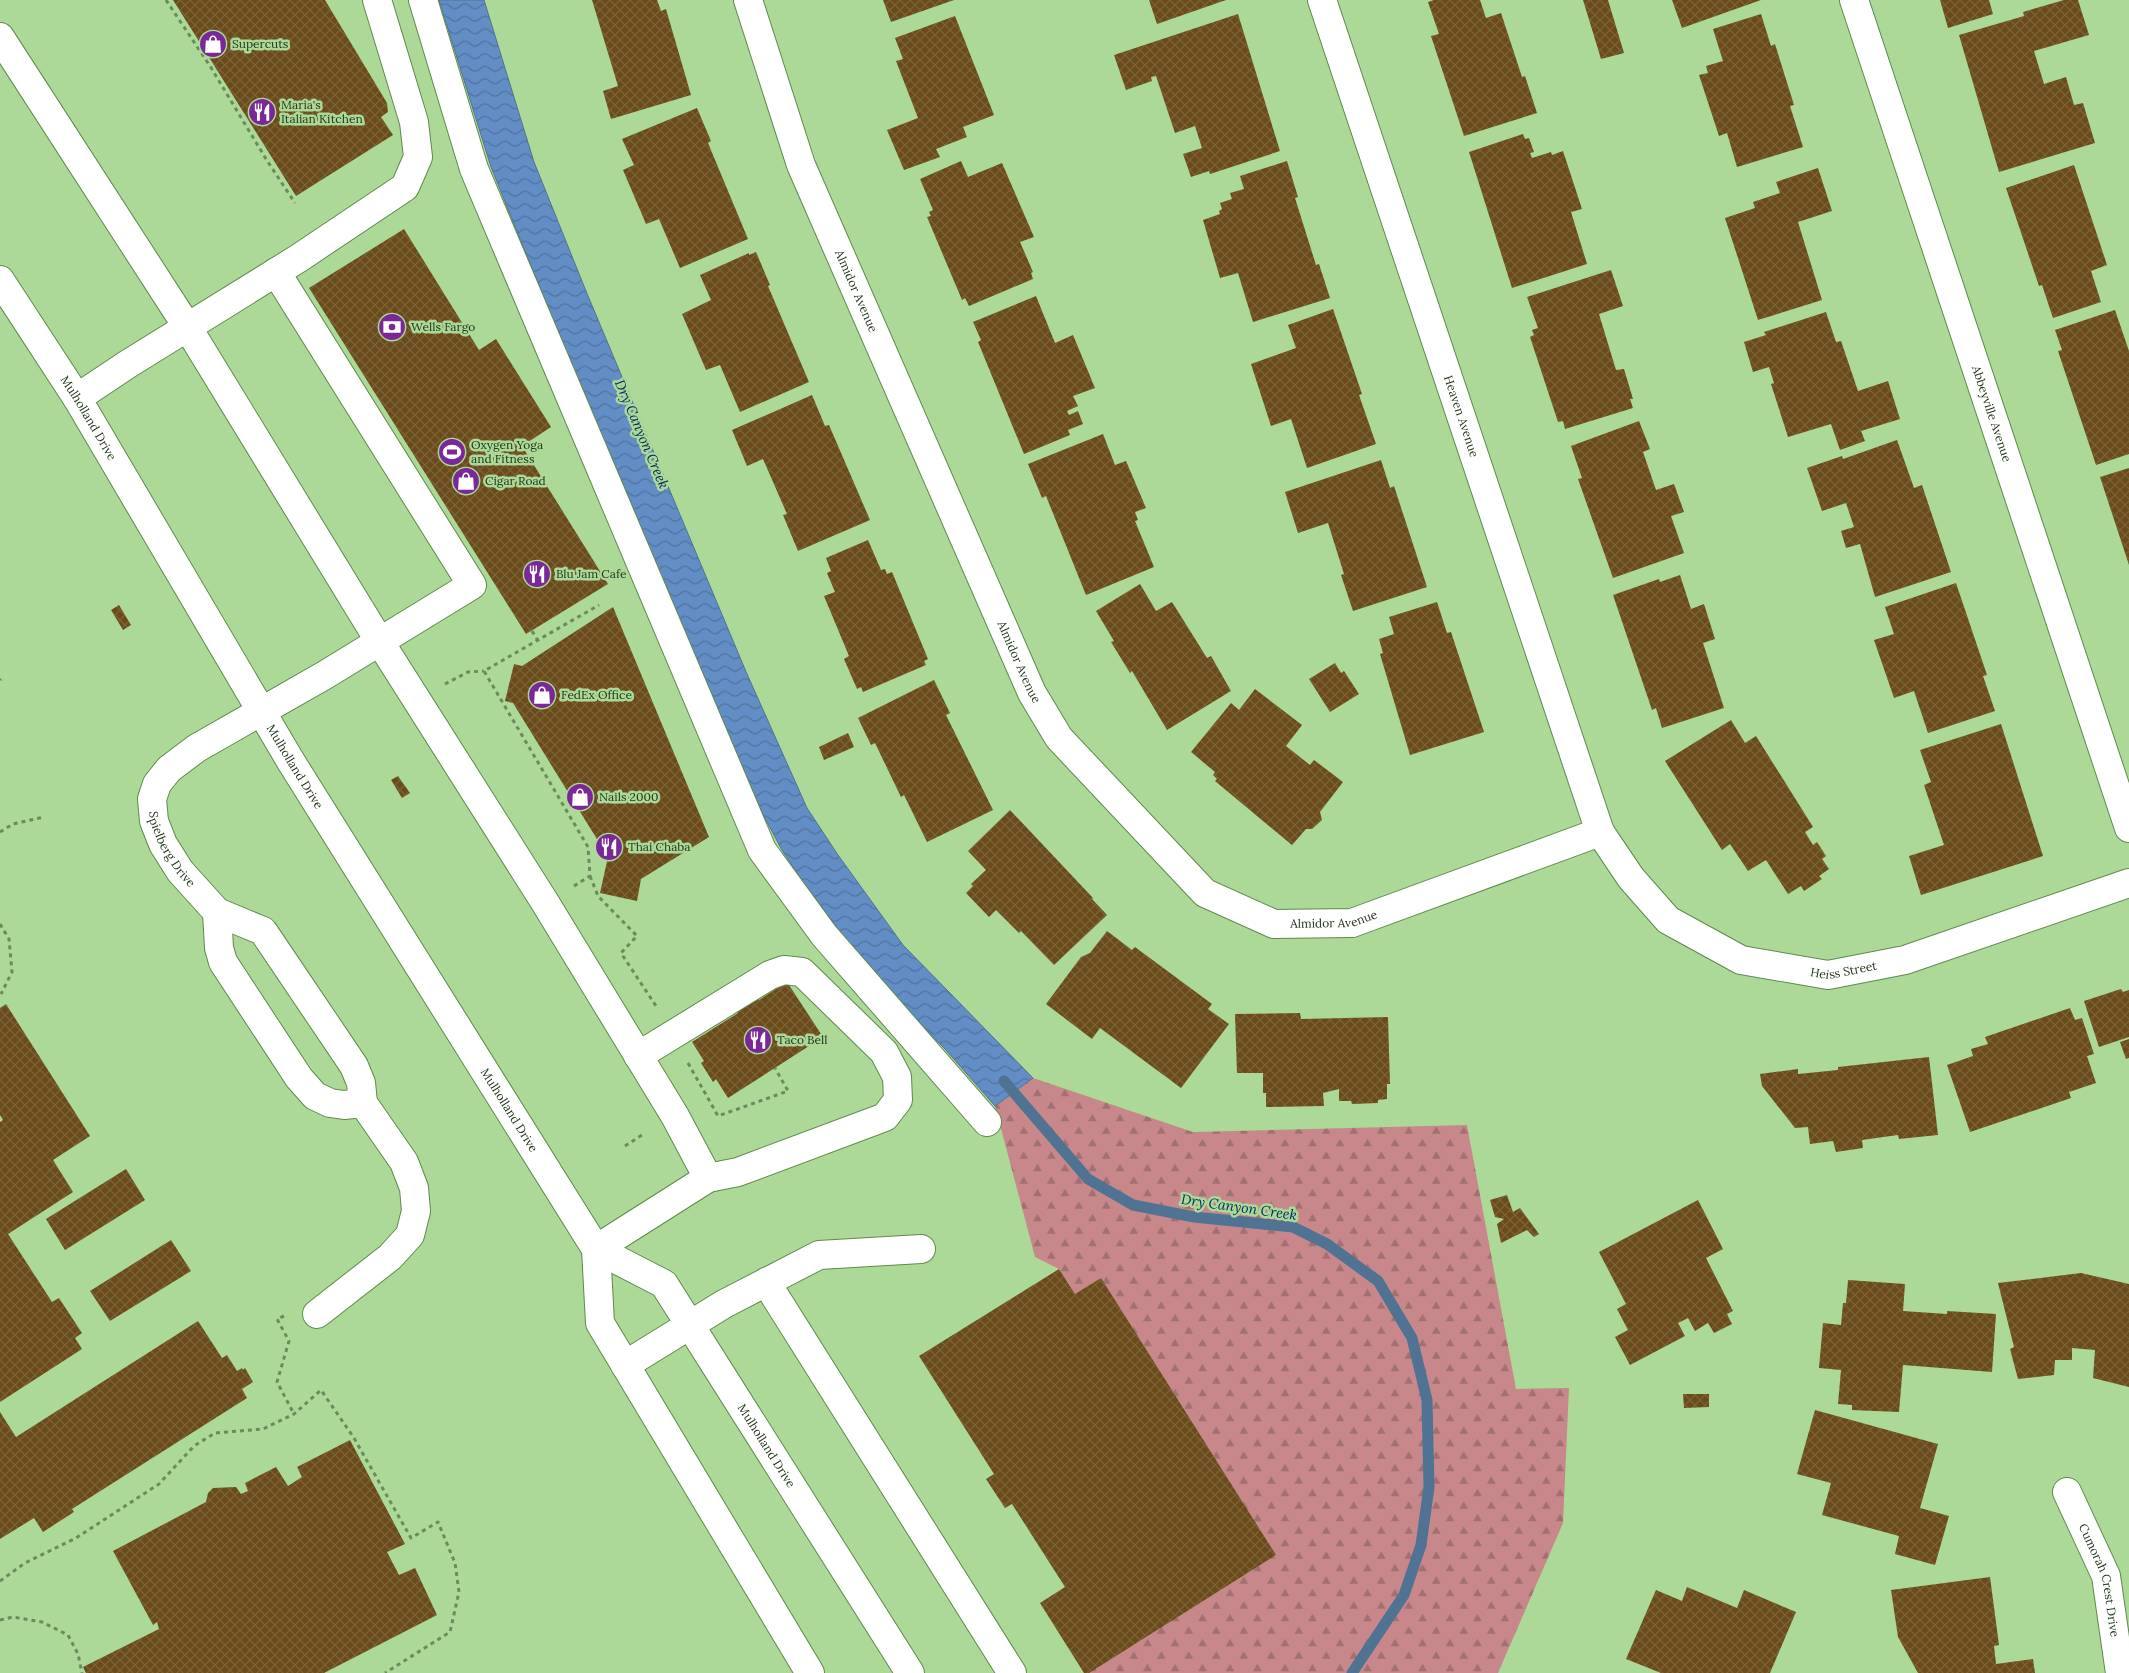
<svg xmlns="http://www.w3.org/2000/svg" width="2129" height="1673" viewBox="0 0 2129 1673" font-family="Lora,serif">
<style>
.forest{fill:url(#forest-firs)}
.water{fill:url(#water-waves);stroke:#507393}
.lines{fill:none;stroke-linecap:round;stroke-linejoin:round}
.stream{stroke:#507393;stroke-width:11}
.building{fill:url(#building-cross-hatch)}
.minor-casing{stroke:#618a4d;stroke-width:30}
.major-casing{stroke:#618a4d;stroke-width:30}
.path{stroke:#6b8b5d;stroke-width:3;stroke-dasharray:4 4;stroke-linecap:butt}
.minor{stroke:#fff;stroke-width:28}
.major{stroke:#fff;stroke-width:28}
.labels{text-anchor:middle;stroke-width:5;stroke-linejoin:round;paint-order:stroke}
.poi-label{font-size:12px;fill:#25371d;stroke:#acd898;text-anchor:start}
.street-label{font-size:12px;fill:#25371d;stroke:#acd898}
.water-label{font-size:14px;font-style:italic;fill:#022e61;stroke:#acd898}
</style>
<defs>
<pattern id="forest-firs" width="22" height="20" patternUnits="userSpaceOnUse" patternTransform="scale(1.25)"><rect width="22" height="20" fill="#c8888b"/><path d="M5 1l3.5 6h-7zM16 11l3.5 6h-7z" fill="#a27071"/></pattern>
<pattern id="water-waves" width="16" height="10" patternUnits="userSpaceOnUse" patternTransform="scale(1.25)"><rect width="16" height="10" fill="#638dc5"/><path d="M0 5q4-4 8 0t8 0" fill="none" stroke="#51749f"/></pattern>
<pattern id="building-cross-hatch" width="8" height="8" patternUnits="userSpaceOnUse" patternTransform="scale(1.25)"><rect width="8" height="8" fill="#6a4b19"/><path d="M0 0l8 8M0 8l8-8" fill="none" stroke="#7b6339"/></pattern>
</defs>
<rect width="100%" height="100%" fill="#acd898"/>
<!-- forest -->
<path class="forest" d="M 1033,1078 L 1193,1132 L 1467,1125 L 1516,1389 L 1569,1388 L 1563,1523 L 1498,1673 L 1089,1673 L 1075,1294 L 1059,1269 L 1035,1257 L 995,1106 Z"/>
<!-- water -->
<path class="water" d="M 439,0 L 484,0 L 534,162 L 588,296 L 747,674 L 807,808 L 838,855 L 903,945 L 1033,1078 L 995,1106 L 945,1049 L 868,970 L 801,879 L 782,850 L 760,809 L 556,328 L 491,167 Z"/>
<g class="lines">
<!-- stream -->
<path class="stream" d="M 1004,1081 L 1088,1179 L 1133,1205 L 1194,1217 L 1293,1227 L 1327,1244 L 1378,1281 L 1412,1338 L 1427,1400 L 1429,1487 L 1421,1545 L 1404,1595 L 1352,1673"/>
</g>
<!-- building -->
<path class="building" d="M 173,0 L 325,0 L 387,103 L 388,112 L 381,117 L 393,135 L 296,196 Z
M 592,0 L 657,0 L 661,11 L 666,9 L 691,95 L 611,119 L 603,91 L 618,86 Z
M 883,0 L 954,0 L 891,22 Z
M 1149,0 L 1226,0 L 1157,24 Z
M 1434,0 L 1480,0 L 1486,18 L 1501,13 L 1522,77 L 1525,76 L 1537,113 L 1464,136 L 1431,36 L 1439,34 L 1428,2 Z
M 1583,0 L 1608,0 L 1624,53 L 1601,59 Z
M 1672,0 L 1761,0 L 1682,28 Z
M 1940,0 L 1989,0 L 1993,14 L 1948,28 Z
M 2064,0 L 2078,0 L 2089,35 L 2034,51 L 2044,84 L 2066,77 L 2074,105 L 2083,103 L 2095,143 L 1999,172 L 1959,35 L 2024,16 L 2023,12 Z
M 1238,14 L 1280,151 L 1210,174 L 1209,171 L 1191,177 L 1183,154 L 1202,148 L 1195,126 L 1175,133 L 1156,76 L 1151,77 L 1152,81 L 1126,90 L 1114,55 Z
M 1761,14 L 1771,46 L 1775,44 L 1794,105 L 1790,106 L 1803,147 L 1737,167 L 1727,133 L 1719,136 L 1699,75 L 1708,73 L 1706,66 L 1723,61 L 1713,29 Z
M 955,16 L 994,115 L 963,127 L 967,137 L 936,149 L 940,157 L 904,170 L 887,130 L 918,118 L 896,61 L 903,59 L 895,38 Z
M 697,108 L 711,141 L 708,143 L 748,239 L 680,268 L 659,219 L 646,224 L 623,170 L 634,165 L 622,139 Z
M 1523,134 L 1525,139 L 1529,138 L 1534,152 L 1530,153 L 1532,158 L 1551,152 L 1552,155 L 1563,151 L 1582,209 L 1571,212 L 1587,264 L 1512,288 L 1469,152 Z
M 961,161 L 968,177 L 1002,163 L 1034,237 L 1020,242 L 1033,272 L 1031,273 L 1033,279 L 969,306 L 965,298 L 962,300 L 927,217 L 931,216 L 929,212 L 933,210 L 920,179 Z
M 1287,161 L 1298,197 L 1295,198 L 1316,265 L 1319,264 L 1330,298 L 1253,322 L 1238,273 L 1220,278 L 1203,220 L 1220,214 L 1219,211 L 1222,209 L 1220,203 L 1232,199 L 1230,193 L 1244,189 L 1240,176 Z
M 2074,165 L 2107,265 L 2091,271 L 2101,302 L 2053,318 L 2042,285 L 2039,286 L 2006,188 Z
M 1818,168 L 1832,211 L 1798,222 L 1822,300 L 1758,320 L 1725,218 L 1755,208 L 1753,202 L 1780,193 L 1776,182 Z
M 404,229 L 479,350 L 496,339 L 551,427 L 522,446 L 608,584 L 526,634 L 309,288 Z
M 756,252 L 770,285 L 768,286 L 809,382 L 740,412 L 720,365 L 706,370 L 682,314 L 711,300 L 700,275 L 749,253 L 749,255 Z
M 1611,270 L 1623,306 L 1599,314 L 1616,370 L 1624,369 L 1633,399 L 1630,399 L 1633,408 L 1565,429 L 1563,421 L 1558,422 L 1530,337 L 1534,335 L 1532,330 L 1538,328 L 1527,297 Z
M 1036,296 L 1055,343 L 1073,335 L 1095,388 L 1073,396 L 1078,406 L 1067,411 L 1069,415 L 1078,411 L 1083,424 L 1068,430 L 1070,435 L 1024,454 L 978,342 L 981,340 L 973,322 Z
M 1333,309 L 1362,394 L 1359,395 L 1376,444 L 1307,468 L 1291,419 L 1271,426 L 1251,364 L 1296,348 L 1288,325 Z
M 2115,310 L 2129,351 L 2129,454 L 2096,465 L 2058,351 L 2062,350 L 2055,330 Z
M 1826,312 L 1836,342 L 1841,341 L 1858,391 L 1888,381 L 1900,419 L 1861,431 L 1865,441 L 1840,450 L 1831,424 L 1788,437 L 1771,384 L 1774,383 L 1769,367 L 1753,372 L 1744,342 L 1766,335 L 1764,332 Z
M 812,395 L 825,426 L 829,425 L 870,520 L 798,551 L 783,515 L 787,514 L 763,459 L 747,466 L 732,430 Z
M 1639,421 L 1650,449 L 1643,452 L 1656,490 L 1674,484 L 1684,512 L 1671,516 L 1684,553 L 1613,578 L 1578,479 L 1582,478 L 1571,446 Z
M 1103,434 L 1115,465 L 1126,461 L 1146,508 L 1135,512 L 1138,520 L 1135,521 L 1154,567 L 1086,595 L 1046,496 L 1042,498 L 1028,464 Z
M 1897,440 L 1914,488 L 1922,485 L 1951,572 L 1875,597 L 1860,544 L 1846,548 L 1841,531 L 1854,527 L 1846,503 L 1822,511 L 1807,468 L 1842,456 L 1843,459 Z
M 1381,460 L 1390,488 L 1394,486 L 1427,587 L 1353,611 L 1341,575 L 1344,574 L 1328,523 L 1298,533 L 1285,492 Z
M 2129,468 L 2129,565 L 2100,477 Z
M 868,540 L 881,570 L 885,569 L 887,574 L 892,572 L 928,659 L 924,661 L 926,665 L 863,692 L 861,687 L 857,689 L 844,659 L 849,656 L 824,596 L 835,592 L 827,573 L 831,571 L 826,558 Z
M 1680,575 L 1691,609 L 1704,604 L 1715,639 L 1703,643 L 1724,708 L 1662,728 L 1656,708 L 1652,710 L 1613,595 L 1659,579 L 1660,582 Z
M 1956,583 L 1987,675 L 1983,676 L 1995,711 L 1928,733 L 1914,691 L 1894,698 L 1874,640 L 1894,634 L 1885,607 Z
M 1140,584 L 1156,611 L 1172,602 L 1207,658 L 1211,656 L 1231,691 L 1167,730 L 1132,671 L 1130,673 L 1111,642 L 1114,641 L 1096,611 Z
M 1437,602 L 1447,633 L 1451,632 L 1484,732 L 1410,755 L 1380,654 L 1383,653 L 1379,639 L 1394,634 L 1389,617 Z
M 119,605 L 131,625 L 123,630 L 111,610 Z
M 613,607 L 709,837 L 641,879 L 637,901 L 600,893 L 608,857 L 513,703 L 505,701 L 514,664 L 522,666 Z
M 1335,663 L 1341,673 L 1344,671 L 1359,694 L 1330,712 L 1309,679 Z
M 934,680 L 950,713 L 946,715 L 993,810 L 927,842 L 904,795 L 901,797 L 875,743 L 871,745 L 858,718 Z
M 1255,689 L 1302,725 L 1286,746 L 1310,765 L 1314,760 L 1343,782 L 1320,812 L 1322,820 L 1312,829 L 1306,829 L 1292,845 L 1215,781 L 1217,779 L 1213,775 L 1215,772 L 1191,752 L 1231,703 L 1239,710 Z
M 1731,720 L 1745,743 L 1756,736 L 1813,827 L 1805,832 L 1813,845 L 1817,842 L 1826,856 L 1822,859 L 1829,869 L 1819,876 L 1822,879 L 1804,891 L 1801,886 L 1788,894 L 1766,860 L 1748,871 L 1730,844 L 1722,850 L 1665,761 Z
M 2001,724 L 2043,856 L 1921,895 L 1909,856 L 1944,845 L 1924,785 L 1931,782 L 1920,750 Z
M 848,733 L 854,747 L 824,760 L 819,747 Z
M 398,776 L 410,793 L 402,798 L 391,780 Z
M 1010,810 L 1093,898 L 1092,899 L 1107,915 L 1054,965 L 1021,931 L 1019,933 L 996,910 L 989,917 L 966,893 L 973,886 L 971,884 L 986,870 L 968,851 Z
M 1107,931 L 1132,950 L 1135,947 L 1212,1004 L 1208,1009 L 1229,1024 L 1181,1088 L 1100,1028 L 1092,1039 L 1046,1004 L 1081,957 L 1090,953 Z
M 787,982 L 823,1037 L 728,1098 L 716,1079 L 713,1082 L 701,1063 L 704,1061 L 692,1042 L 738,1013 L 736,1010 L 757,997 L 759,1000 Z
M 2121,989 L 2123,992 L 2129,990 L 2129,1037 L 2099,1047 L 2084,1001 Z
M 6,1004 L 90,1136 L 53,1160 L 73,1192 L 8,1234 L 52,1302 L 59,1298 L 82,1333 L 75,1338 L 82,1349 L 0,1402 L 0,1122 L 3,1120 L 0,1115 L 0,1008 Z
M 2070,1008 L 2075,1020 L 2082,1018 L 2094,1054 L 2087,1056 L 2096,1083 L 2069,1092 L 2071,1098 L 1970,1132 L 1947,1065 L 1973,1056 L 1971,1049 L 1988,1044 L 1985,1037 Z
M 1300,1013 L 1301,1019 L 1388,1017 L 1390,1084 L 1387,1084 L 1387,1099 L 1378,1100 L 1378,1103 L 1352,1104 L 1351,1101 L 1339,1101 L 1339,1089 L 1323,1093 L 1324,1106 L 1266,1107 L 1266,1093 L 1263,1093 L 1263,1073 L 1237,1073 L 1235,1014 Z
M 2129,1039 L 2129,1058 L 2126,1059 L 2120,1042 Z
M 1929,1057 L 1938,1135 L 1899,1139 L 1898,1135 L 1862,1140 L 1863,1148 L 1836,1152 L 1833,1141 L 1810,1144 L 1808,1127 L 1795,1128 L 1762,1086 L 1760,1074 L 1798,1069 L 1798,1074 L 1838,1070 L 1838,1067 Z
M 126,1169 L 145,1200 L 65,1250 L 46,1219 Z
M 1507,1195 L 1513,1212 L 1520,1208 L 1539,1234 L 1534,1237 L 1527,1230 L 1501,1243 L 1497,1224 L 1504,1219 L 1495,1217 L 1490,1200 Z
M 1698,1200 L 1723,1249 L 1706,1258 L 1733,1311 L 1727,1314 L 1732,1324 L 1714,1333 L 1708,1323 L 1695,1331 L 1688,1318 L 1678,1323 L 1685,1336 L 1630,1365 L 1615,1337 L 1628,1330 L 1617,1309 L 1626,1304 L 1599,1252 Z
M 171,1240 L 191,1271 L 110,1321 L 90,1291 Z
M 1059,1269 L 1075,1294 L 1101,1278 L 1276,1555 L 1089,1673 L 1084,1673 L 1040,1603 L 1065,1587 L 1012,1504 L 1005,1508 L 986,1479 L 994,1474 L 919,1356 Z
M 2081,1273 L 2129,1284 L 2129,1387 L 2093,1378 L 2095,1350 L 2072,1348 L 2072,1360 L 2055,1360 L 2054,1375 L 2018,1379 L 2010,1349 L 2014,1347 L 1998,1283 Z
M 1848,1280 L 1905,1284 L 1903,1311 L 1947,1314 L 1947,1311 L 1996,1314 L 1992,1372 L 1903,1365 L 1899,1412 L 1852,1410 L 1852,1405 L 1838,1404 L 1841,1370 L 1819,1368 L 1823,1323 L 1841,1325 L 1843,1303 L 1846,1303 Z
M 198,1321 L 222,1358 L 227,1355 L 237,1371 L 242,1368 L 243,1370 L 245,1368 L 253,1382 L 242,1389 L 247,1398 L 72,1509 L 74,1512 L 43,1532 L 34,1518 L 0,1539 L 0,1412 L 16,1437 Z
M 1683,1394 L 1709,1394 L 1709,1407 L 1684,1408 Z
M 1815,1410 L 1938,1444 L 1920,1508 L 1949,1516 L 1935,1565 L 1895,1554 L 1899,1536 L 1822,1515 L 1831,1483 L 1797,1474 Z
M 350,1440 L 405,1544 L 387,1552 L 399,1575 L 415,1568 L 437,1615 L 324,1673 L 86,1673 L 83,1667 L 159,1629 L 157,1622 L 153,1625 L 113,1551 L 206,1502 L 208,1493 L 213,1488 L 236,1487 L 241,1494 L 248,1491 L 245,1483 L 276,1467 L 288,1486 L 302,1477 L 297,1467 Z
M 1990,1577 L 1999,1645 L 1994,1646 L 1996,1664 L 2033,1659 L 2035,1673 L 1918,1673 L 1898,1637 L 1891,1590 Z
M 1687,1587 L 1737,1608 L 1744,1590 L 1796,1612 L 1770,1673 L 1661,1673 L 1626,1659 L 1656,1590 L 1682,1601 Z"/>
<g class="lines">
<!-- minor casing -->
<g class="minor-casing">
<g id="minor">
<path d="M 423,0 L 474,169 L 762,850 L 824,935 L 987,1122"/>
<path id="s1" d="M 748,0 L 801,165 L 1032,693 L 1059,738 L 1205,893 L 1274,924 L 1352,923 L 1600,832"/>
<path id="s2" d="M 1322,0 L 1600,832 L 1631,878 L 1668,920 L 1741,960 L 1828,975 L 1905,960 L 2129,883"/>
<path id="s3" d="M 1854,0 L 2129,828"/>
<path d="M 0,37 L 188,328 L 380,642 L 546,904 L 675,1116 L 708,1178 L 596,1249"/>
<path id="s4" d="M 276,272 L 472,585 L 325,675 L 197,748 L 169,769 L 157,784 L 152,799 L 154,821 L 163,844 L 180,871 L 217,912 L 263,931 L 354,1066 L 361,1083 L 363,1103 L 404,1162 L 414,1188 L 416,1211 L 410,1235 L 390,1257 L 317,1314"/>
<path d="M 77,398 L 128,364 L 299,258 L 405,187 L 418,157 L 414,122 L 377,0"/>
<path d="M 217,912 L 219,948 L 223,962 L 299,1078 L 315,1096 L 330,1103 L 344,1105 L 363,1103"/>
<path d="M 638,1056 L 770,975 L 784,970 L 802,972 L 884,1052 L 897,1077 L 898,1100 L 885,1117 L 738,1172 L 708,1178"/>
<path d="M 766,1282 L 1012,1673"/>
<path d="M 625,1365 L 724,1304 L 819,1255 L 921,1249"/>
<path id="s5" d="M 2067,1492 L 2106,1576 L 2120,1673"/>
</g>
</g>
<!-- major casing -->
<g class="major-casing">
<g id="major">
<path id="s6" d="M 0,280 L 77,398 L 290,760 L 596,1249 L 600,1323 L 810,1673"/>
<path id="s7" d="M 596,1249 L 664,1284 L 910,1673"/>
</g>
</g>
<!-- path -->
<path class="path" d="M 166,0 L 210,66 L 266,159 L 295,203
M 532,631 L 537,639
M 0,680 L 1,679
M 445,684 L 468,672 L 484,671
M 0,832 L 13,824 L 44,817
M 590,876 L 598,896 L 637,936 L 621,953 L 656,1006
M 574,886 L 590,876 L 588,847 L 484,671 L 599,605
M 0,924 L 9,939 L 12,972 L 1,994
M 688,1063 L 718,1116 L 788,1091 L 775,1068
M 625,1146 L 645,1133
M 284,1316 L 277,1319 L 289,1341 L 277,1382 L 294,1414
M 0,1581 L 25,1563 L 76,1538 L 159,1484 L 194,1446 L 215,1433 L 263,1429 L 294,1414 L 321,1390 L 354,1438 L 411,1538 L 438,1522 L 455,1563 L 459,1592 L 450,1632 L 385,1673
M 0,1620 L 13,1617 L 42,1622 L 68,1635 L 78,1654 L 82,1673"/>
<!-- minor -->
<use href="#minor" class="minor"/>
<!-- major -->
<use href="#major" class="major"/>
</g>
<!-- icons -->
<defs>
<g id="shop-disc" transform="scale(1.4375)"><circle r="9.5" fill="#7a2797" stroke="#acd898"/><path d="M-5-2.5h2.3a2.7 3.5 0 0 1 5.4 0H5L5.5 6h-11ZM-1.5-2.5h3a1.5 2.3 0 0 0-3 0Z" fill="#fff"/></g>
<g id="restaurant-disc" transform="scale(1.4375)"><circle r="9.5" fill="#7a2797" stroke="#acd898"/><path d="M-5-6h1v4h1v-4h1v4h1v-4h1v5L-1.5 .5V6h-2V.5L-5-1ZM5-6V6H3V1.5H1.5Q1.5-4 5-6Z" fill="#fff"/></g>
<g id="bank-disc" transform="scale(1.4375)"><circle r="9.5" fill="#7a2797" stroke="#acd898"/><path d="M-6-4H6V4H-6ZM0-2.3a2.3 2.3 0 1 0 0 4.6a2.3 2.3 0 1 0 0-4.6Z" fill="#fff"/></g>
<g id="stadium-disc" transform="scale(1.4375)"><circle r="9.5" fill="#7a2797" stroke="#acd898"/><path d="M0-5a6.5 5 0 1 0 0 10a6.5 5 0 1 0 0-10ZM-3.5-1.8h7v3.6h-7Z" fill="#fff"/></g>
</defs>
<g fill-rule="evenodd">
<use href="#shop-disc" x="213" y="44"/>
<use href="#restaurant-disc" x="262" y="112"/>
<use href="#bank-disc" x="392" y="327"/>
<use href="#stadium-disc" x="452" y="452"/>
<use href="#shop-disc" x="466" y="481"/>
<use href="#restaurant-disc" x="537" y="574"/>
<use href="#shop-disc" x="542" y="695"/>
<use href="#shop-disc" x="580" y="797"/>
<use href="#restaurant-disc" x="609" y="847"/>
<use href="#restaurant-disc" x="758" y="1040"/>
</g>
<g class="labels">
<!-- poi labels -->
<g class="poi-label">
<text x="232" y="48">Supercuts</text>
<text x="281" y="109">Maria's<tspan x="281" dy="14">Italian Kitchen</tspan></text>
<text x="411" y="331">Wells Fargo</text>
<text x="471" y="449">Oxygen Yoga<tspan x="471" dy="14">and Fitness</tspan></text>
<text x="485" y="485">Cigar Road</text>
<text x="556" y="578">Blu Jam Cafe</text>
<text x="561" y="699">FedEx Office</text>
<text x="599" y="801">Nails 2000</text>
<text x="628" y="851">Thai Chaba</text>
<text x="777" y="1044">Taco Bell</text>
</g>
<!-- street labels -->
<g class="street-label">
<text dy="4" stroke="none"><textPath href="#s1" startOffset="311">Almidor Avenue</textPath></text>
<text dy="4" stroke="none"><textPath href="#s3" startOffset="436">Abbeyville Avenue</textPath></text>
<text dy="4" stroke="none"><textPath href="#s2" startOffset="439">Heaven Avenue</textPath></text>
<text dy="4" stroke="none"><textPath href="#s6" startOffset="164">Mulholland Drive</textPath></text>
<text dy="4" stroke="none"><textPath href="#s1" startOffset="716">Almidor Avenue</textPath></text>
<text dy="4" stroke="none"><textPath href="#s6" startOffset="569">Mulholland Drive</textPath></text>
<text dy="4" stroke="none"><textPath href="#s4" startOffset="814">Spielberg Drive</textPath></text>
<text dy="4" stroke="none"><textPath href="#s1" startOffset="1151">Almidor Avenue</textPath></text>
<text dy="4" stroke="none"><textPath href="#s2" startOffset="1176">Heiss Street</textPath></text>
<text dy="4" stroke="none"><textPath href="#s6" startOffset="974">Mulholland Drive</textPath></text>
<text dy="4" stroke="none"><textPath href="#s7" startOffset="268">Mulholland Drive</textPath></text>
<text dy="4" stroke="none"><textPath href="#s5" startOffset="95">Cumorah Crest Drive</textPath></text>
</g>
<!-- water labels -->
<g class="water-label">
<text transform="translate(642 434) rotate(67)" y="5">Dry Canyon Creek</text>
<text transform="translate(1239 1207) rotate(8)" y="5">Dry Canyon Creek</text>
</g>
</g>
</svg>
